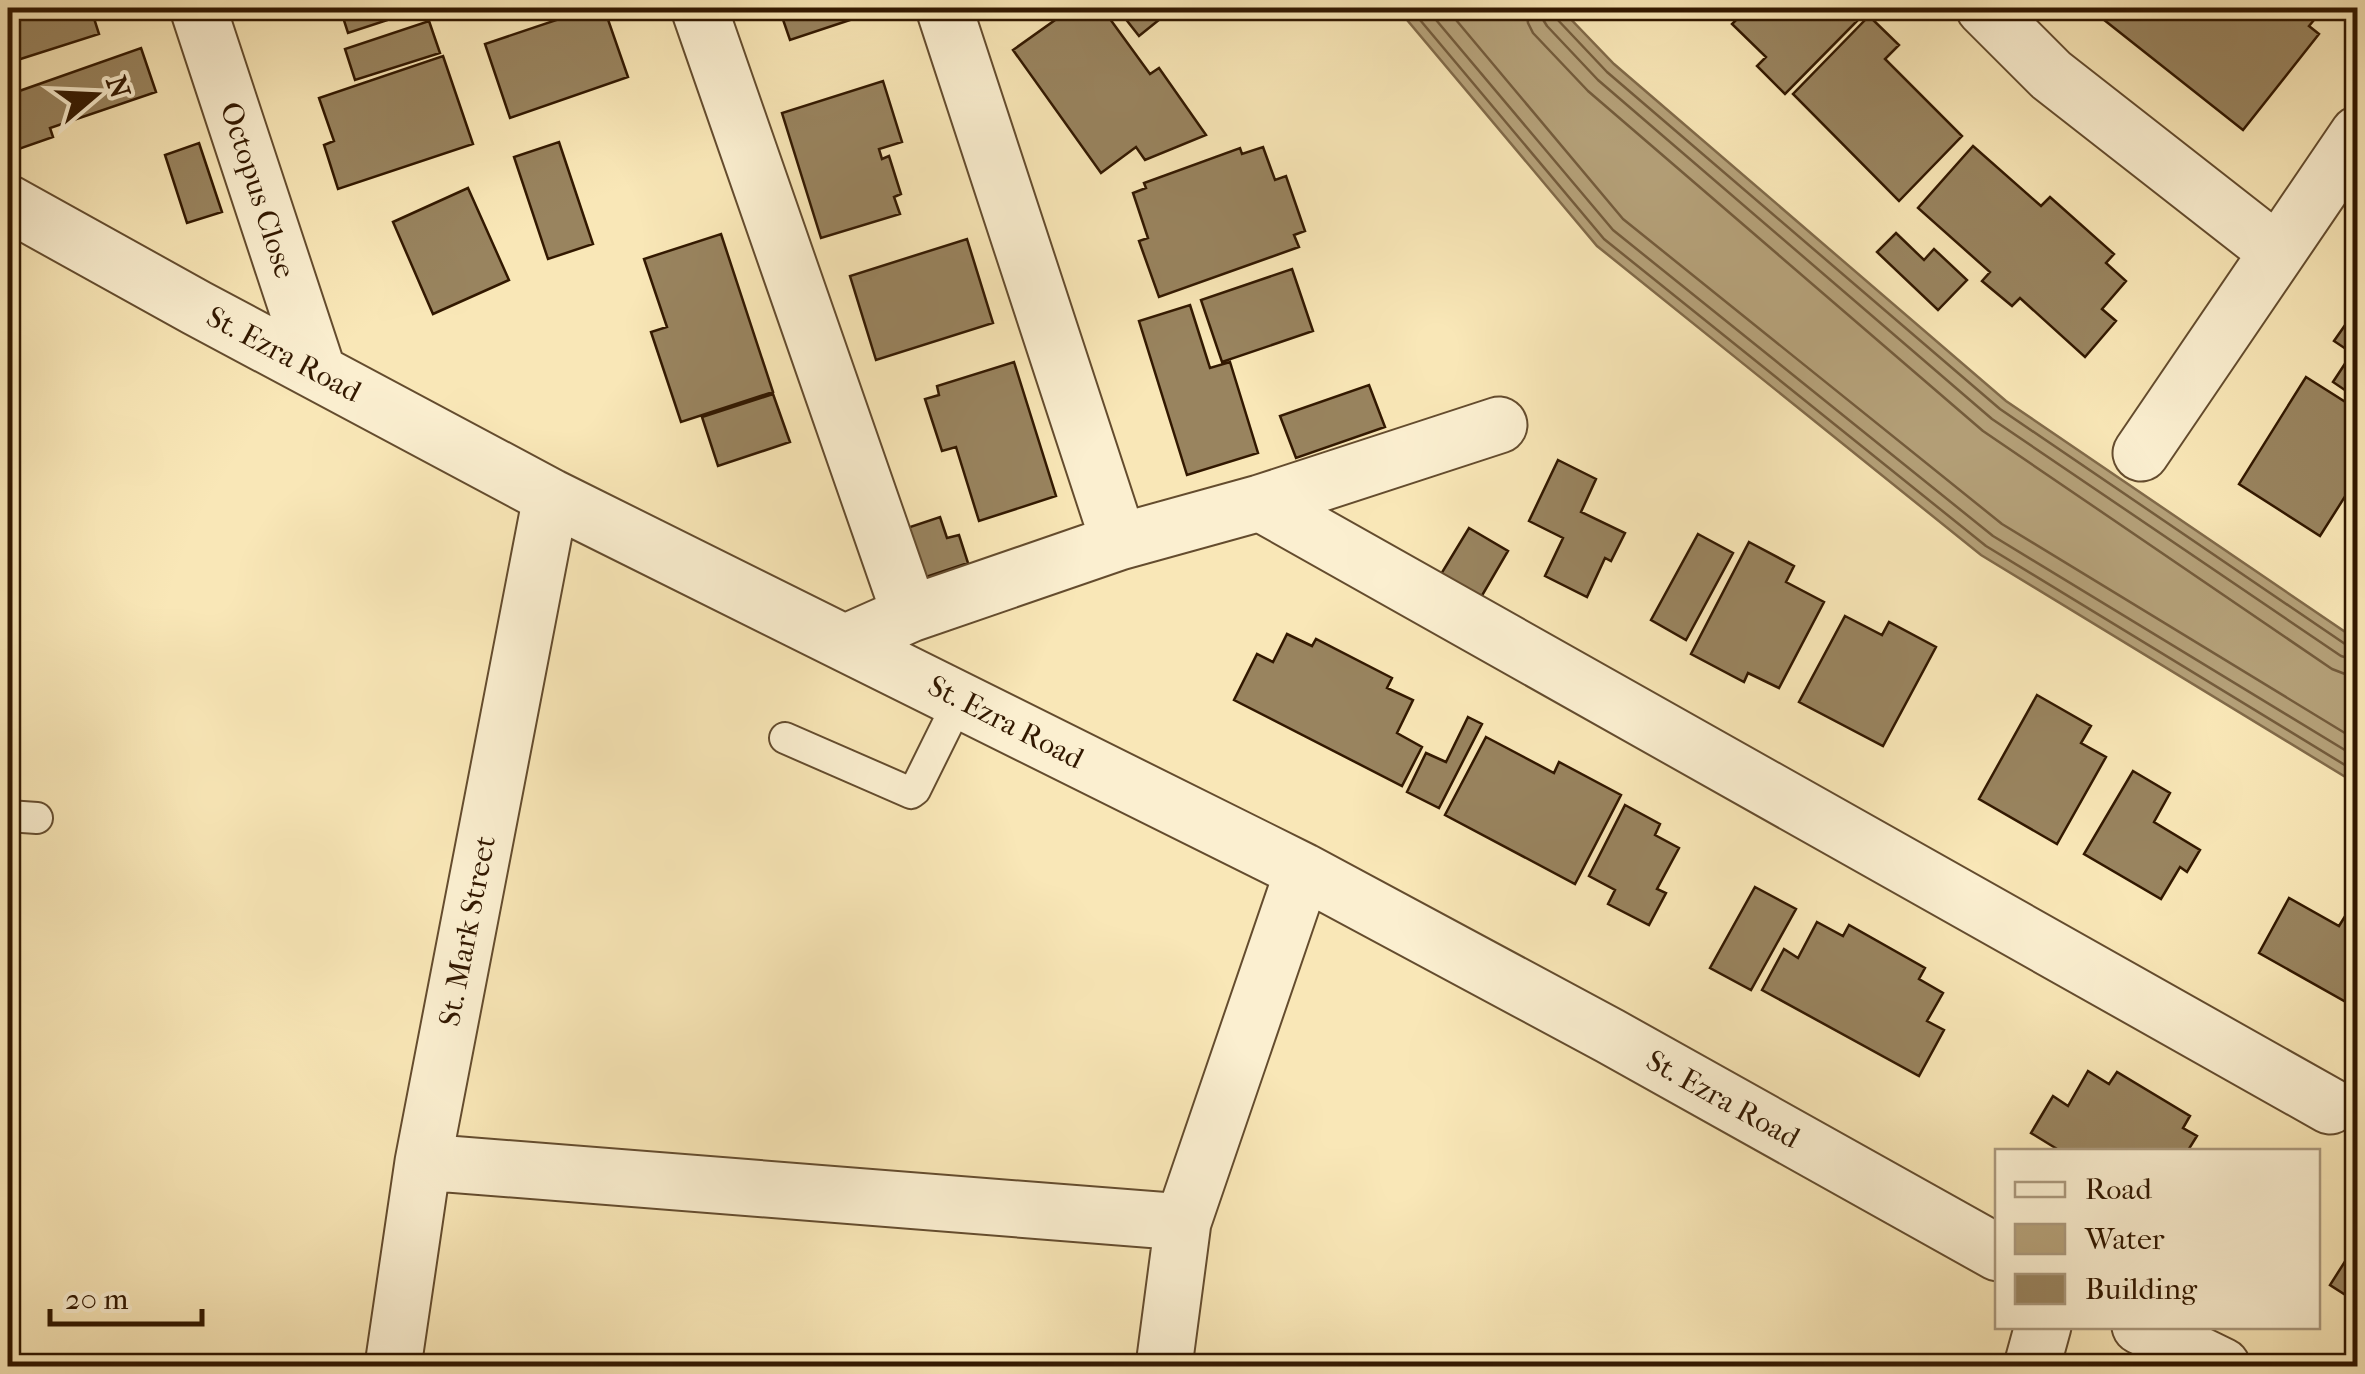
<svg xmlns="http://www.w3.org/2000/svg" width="2365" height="1374" viewBox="0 0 2365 1374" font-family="'IM FELL French Canon',serif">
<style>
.water{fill:#b5a179;stroke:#816a49;stroke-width:2.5}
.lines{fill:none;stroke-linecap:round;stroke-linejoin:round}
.shore{stroke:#745c3c;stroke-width:2.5}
.building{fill:#99845f;stroke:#321800;stroke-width:2.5}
.lane-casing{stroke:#644c2e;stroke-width:34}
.street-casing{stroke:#644c2e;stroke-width:59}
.lane{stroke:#fbefd0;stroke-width:30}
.street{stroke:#fbefd0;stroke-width:55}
.labels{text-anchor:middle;stroke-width:9;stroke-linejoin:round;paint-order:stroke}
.street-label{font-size:30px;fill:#321800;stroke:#fbefd0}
</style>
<rect width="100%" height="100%" fill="#f9e7b7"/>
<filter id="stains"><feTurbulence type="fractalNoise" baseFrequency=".002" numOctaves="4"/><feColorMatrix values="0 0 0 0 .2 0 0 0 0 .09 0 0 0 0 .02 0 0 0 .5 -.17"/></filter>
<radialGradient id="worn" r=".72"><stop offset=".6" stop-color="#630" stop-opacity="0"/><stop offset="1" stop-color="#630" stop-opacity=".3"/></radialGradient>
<!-- water -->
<path class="water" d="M 1397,8 L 1560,8 L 1614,64 L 2006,401 L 2357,640 L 2357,784 L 1981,555 L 1597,246 Z"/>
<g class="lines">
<!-- shore -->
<path class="shore" d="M 1410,8 L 1604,239 L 1986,546 L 2358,773
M 1426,8 L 1613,230 L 1993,536 L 2358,758
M 1446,8 L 1623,219 L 2002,524 L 2358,741
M 1526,8 L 1528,23 L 1533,33 L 1588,91 L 1983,431 L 2332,669 L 2345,674 L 2358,676
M 1541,8 L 1542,18 L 1547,26 L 1598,80 L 1992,419 L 2341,656 L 2358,661
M 1553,8 L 1556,18 L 1607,72 L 2000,409 L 2348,646 L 2358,648"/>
</g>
<!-- building -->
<path class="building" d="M 8,8 L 95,8 L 91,9 L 99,34 L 8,63 Z
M 340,8 L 424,8 L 348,33 Z
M 592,8 L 604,8 L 628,77 L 510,118 L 485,44 Z
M 779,8 L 883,8 L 883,9 L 790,40 Z
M 1072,8 L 1102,8 L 1150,74 L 1159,68 L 1206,135 L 1145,160 L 1136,147 L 1101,173 L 1013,50 Z
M 1117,8 L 1160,8 L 1165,15 L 1139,36 Z
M 1748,8 L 1843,8 L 1857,21 L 1785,94 L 1757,66 L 1766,57 L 1732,24 Z
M 2089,8 L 2311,8 L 2319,14 L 2309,26 L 2319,34 L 2243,130 Z
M 1869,16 L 1899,45 L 1885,59 L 1962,136 L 1899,201 L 1793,94 Z
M 429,21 L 440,53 L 355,80 L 345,49 Z
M 141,48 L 156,92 L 50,128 L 53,137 L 16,150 L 8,124 L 8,95 Z
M 443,56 L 473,144 L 338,189 L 324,145 L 334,141 L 319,98 Z
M 883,81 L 902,142 L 879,149 L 882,159 L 889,156 L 901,194 L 894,197 L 900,214 L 821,238 L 782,113 Z
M 559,142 L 593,244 L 548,259 L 514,157 Z
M 199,143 L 222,212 L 187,223 L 165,155 Z
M 1973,146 L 2041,206 L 2050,197 L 2114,254 L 2106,263 L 2126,281 L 2102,309 L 2116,321 L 2085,357 L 2020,298 L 2012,306 L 1982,281 L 1990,272 L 1918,208 Z
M 1263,147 L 1275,180 L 1286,176 L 1305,231 L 1294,235 L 1299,247 L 1159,297 L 1139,241 L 1148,238 L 1133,193 L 1146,188 L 1144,183 L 1240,148 L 1242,154 Z
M 468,188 L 509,280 L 433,314 L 393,222 Z
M 1896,233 L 1924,260 L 1934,249 L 1967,280 L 1938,310 L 1877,252 Z
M 721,234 L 773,392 L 681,422 L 651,332 L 667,327 L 644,259 Z
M 967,239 L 993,323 L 876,360 L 850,276 Z
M 1292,269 L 1313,331 L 1222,362 L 1201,300 Z
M 1190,305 L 1210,368 L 1230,362 L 1258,453 L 1187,475 L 1139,321 Z
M 2357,308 L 2358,309 L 2358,399 L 2333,382 L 2352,353 L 2334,341 Z
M 1014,362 L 1056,496 L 979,521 L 956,447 L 942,451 L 925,399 L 939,395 L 937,386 Z
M 2306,377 L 2358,410 L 2358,476 L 2320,536 L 2239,484 Z
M 1369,385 L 1385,427 L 1296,458 L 1280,416 Z
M 773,394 L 790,442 L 718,466 L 702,417 Z
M 1558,460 L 1596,479 L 1581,512 L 1625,533 L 1611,561 L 1605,558 L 1587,597 L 1545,576 L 1563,538 L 1529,521 Z
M 940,517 L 947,538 L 959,535 L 968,563 L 920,579 L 904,529 Z
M 1469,528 L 1508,551 L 1480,599 L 1441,574 Z
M 1698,534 L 1733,553 L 1686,640 L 1651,620 Z
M 1749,542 L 1794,566 L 1786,582 L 1824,602 L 1779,688 L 1748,673 L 1744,682 L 1691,654 Z
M 1845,616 L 1882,635 L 1889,622 L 1936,647 L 1883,746 L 1799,702 Z
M 1287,634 L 1312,646 L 1316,639 L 1392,678 L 1387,688 L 1413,700 L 1397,733 L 1422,747 L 1402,786 L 1234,700 L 1257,654 L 1273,662 Z
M 2037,695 L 2091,726 L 2081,743 L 2106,757 L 2057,844 L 1979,799 Z
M 1468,717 L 1482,724 L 1439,808 L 1407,792 L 1426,753 L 1446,762 Z
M 1486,737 L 1554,773 L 1559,762 L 1621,795 L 1575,884 L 1445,815 Z
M 2133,771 L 2170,793 L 2154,822 L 2200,850 L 2187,872 L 2180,867 L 2161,899 L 2084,854 Z
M 1625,805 L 1660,824 L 1655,835 L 1679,848 L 1657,889 L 1666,893 L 1649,925 L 1608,904 L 1615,890 L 1589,876 Z
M 1755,887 L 1796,909 L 1751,990 L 1710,968 Z
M 2357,897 L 2358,982 L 2346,1002 L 2259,953 L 2289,898 L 2339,926 Z
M 1817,922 L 1843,936 L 1849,925 L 1925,968 L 1919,979 L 1943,993 L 1927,1021 L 1944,1030 L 1919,1076 L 1762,990 L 1784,949 L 1798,958 Z
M 2088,1071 L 2109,1084 L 2117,1072 L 2190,1116 L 2183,1128 L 2197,1136 L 2187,1152 L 2062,1152 L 2031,1133 L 2053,1096 L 2068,1106 Z
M 2358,1241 L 2358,1303 L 2330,1285 Z"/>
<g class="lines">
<!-- lane casing -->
<g class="lane-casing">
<path id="lane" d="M 785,738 L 911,793 L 915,790 L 960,699
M 8,816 L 37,818"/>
</g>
<!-- street casing -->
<g class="street-casing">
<path id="street" d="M 198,8 L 318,372
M 699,8 L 910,614
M 944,8 L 1119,542
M 1984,8 L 2051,75 L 2276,251
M 8,203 L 197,308 L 551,497 L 1303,871 L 1610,1036 L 1998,1253
M 2141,453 L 2358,134
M 1260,503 L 2330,1106
M 847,642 L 910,614 L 1119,542 L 1260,503 L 1499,425
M 423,1162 L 1183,1222
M 2140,1326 L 2222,1366
M 393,1366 L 423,1162 L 551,497
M 1164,1366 L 1183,1222 L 1303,871
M 2032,1366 L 2043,1326"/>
</g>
<!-- lane -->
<use href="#lane" class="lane"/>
<!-- street -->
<use href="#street" class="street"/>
</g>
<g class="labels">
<!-- street labels -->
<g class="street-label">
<text transform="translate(258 190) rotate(72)" y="10">Octopus Close</text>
<text transform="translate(284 354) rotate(28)" y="10">St. Ezra Road</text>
<text transform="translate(1006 722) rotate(27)" y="10">St. Ezra Road</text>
<text transform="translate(467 931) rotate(-79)" y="10">St. Mark Street</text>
<text transform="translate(1723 1099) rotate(29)" y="10">St. Ezra Road</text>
</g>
</g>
<!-- margin -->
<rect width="2365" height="1374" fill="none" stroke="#f9e7b7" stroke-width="40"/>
<rect x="10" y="10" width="2345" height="1354" fill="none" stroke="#321800" stroke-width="5"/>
<rect x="20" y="20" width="2325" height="1334" fill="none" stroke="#321800" stroke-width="2.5"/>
<!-- legend -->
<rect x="1995" y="1149" width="325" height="180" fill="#fbefd0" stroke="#ab997d" stroke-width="2.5"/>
<rect x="2015" y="1182" width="50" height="15" fill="#fbefd0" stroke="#ab997d" stroke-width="2.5"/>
<text x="2085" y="1199" font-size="30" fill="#321800">Road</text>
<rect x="2015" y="1224" width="50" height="30" fill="#b5a179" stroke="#ab997d" stroke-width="2.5"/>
<text x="2085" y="1249" font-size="30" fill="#321800">Water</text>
<rect x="2015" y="1274" width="50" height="30" fill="#99845f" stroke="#ab997d" stroke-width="2.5"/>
<text x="2085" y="1299" font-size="30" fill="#321800">Building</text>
<!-- north arrow -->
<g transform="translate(95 95) rotate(71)" stroke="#fbefd0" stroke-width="8" paint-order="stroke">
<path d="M0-8L18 38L0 25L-18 38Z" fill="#321800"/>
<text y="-15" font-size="28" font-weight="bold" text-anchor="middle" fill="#321800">N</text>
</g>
<!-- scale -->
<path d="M50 1309v15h152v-15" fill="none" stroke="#321800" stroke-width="5"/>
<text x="65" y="1309" font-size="30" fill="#321800" stroke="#fbefd0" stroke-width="8" paint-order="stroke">20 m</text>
<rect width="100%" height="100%" filter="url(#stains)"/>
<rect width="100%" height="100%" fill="url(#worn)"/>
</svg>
